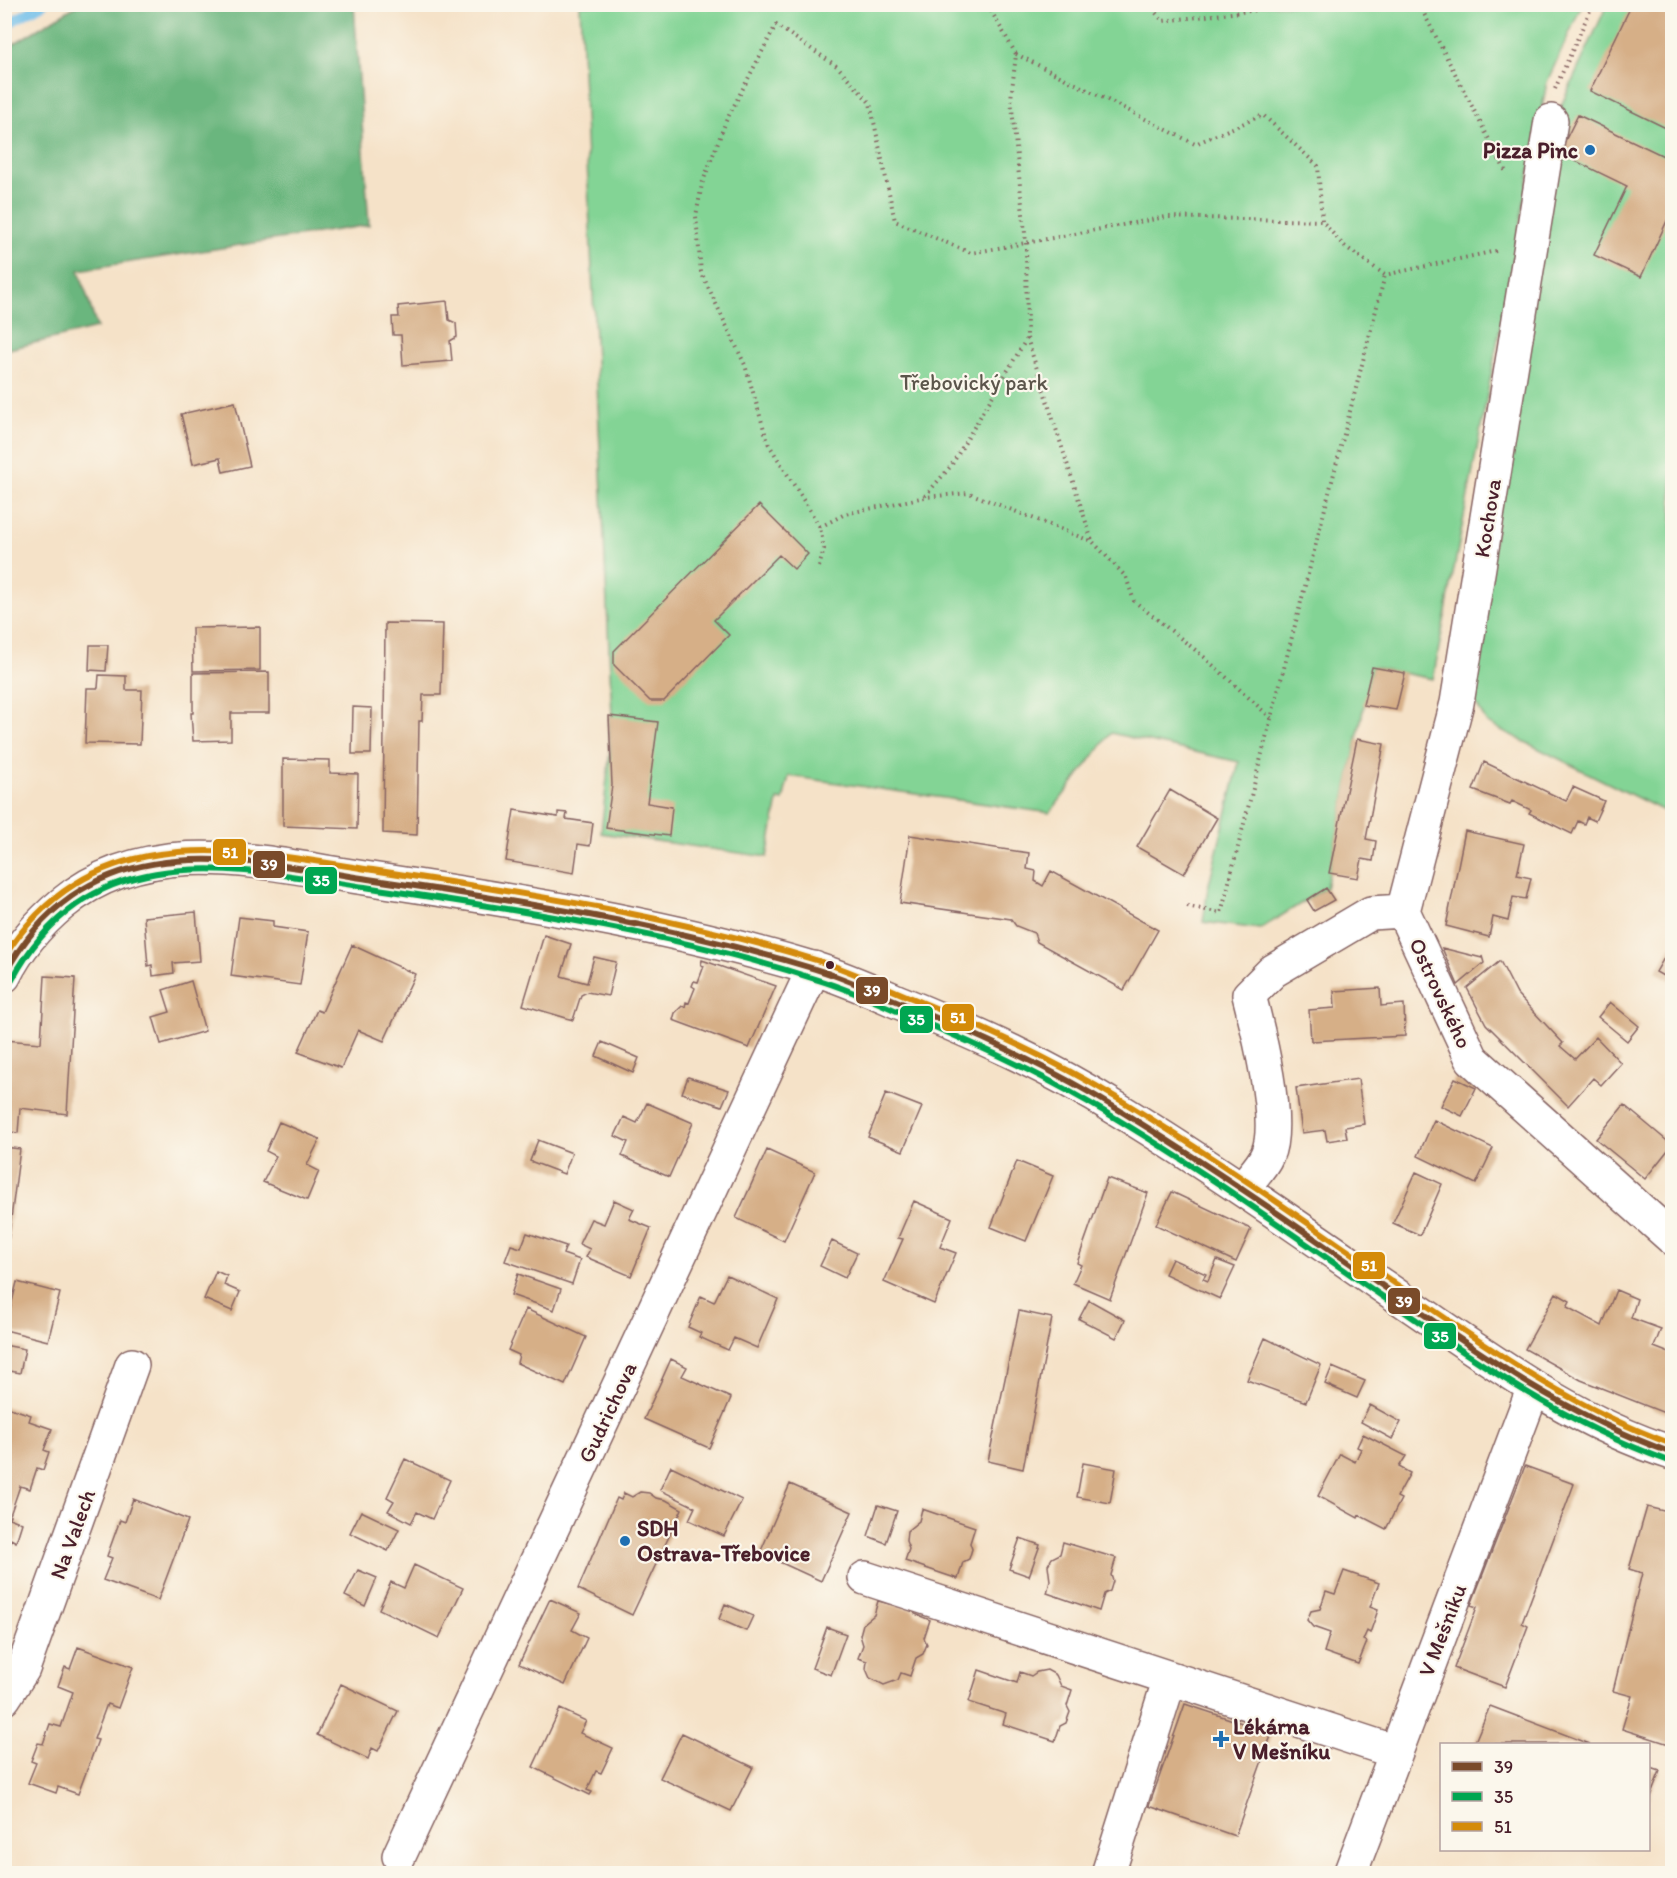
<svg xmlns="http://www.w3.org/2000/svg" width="1677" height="1878" viewBox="0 0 1677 1878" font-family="Itim,sans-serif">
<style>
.green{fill:#83d495;stroke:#667a60;stroke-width:1.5}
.forest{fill:#6ab67e;stroke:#5a6a54;stroke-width:1.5}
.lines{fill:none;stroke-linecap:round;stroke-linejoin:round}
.stream{stroke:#6ebde9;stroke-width:10}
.building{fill:#d6af87}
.street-casing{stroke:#866362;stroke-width:36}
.path{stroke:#866362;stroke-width:4;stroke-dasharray:1.5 4.5;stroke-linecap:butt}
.street{stroke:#fff;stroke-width:33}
.bus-1-casing{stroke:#fbf7ec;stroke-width:10}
.bus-2-casing{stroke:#fbf7ec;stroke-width:10}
.bus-3-casing{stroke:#fbf7ec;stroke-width:10}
.bus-1{stroke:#7a4b2a;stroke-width:6}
.bus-2{stroke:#00a651;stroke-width:6}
.bus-3{stroke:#d48b09;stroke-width:6}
.poi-dot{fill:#1f6fb2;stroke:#fbf7ec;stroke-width:2}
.bus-dot{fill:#4a1f2b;stroke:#fbf7ec;stroke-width:2}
.labels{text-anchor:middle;stroke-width:4.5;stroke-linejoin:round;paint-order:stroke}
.poi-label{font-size:22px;font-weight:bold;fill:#4a1f2b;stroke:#fbf7ec;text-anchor:start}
.park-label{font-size:22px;fill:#5b554b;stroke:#fbf7ec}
.street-label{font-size:22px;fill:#4a1f2b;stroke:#fbf7ec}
.line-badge{stroke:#fbf7ec;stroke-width:2}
.badge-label{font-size:16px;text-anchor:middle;font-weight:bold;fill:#fff}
</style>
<rect width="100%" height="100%" fill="#fbf7ec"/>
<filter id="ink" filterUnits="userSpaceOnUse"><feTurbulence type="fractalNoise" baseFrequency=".0167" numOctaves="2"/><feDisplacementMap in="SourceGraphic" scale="12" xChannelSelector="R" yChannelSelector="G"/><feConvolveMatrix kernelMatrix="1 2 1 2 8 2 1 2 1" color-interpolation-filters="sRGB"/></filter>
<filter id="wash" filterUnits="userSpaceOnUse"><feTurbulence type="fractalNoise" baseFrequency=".008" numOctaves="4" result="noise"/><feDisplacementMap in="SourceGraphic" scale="24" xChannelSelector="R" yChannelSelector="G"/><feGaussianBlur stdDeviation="1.35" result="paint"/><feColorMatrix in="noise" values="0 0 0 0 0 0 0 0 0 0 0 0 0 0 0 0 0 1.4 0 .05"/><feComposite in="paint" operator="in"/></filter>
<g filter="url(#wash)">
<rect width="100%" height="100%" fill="#f5e2c8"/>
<!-- green -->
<path class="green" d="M 580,5 L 1582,5 L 1547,82 L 1433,679 L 1372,667 L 1326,888 L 1260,929 L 1203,922 L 1208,888 L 1239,762 L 1111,733 L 1050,813 L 789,776 L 783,800 L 778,800 L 767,857 L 601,833 L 610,751 L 609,716 L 612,716 Z
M 1607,5 L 1672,5 L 1672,815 L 1487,723 L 1470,694 L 1561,106 Z"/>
<!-- forest -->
<path class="forest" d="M 79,4 L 354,5 L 369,225 L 79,270 L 97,328 L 5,350 L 5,49 Z"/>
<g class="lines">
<!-- stream -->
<path class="stream" d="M 4,26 L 43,4"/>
</g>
<g id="blocks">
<!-- building -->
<path class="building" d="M 1632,4 L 1672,4 L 1672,131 L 1590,91 Z
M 1578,115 L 1672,160 L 1672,210 L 1641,277 L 1594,255 L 1627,186 L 1559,153 Z
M 447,301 L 449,320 L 456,323 L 457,337 L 450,341 L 452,361 L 403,365 L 401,335 L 393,335 L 392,317 L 399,317 L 398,306 Z
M 235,402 L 250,466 L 223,472 L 220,458 L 193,464 L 181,414 Z
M 759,505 L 808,554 L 794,569 L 779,555 L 714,620 L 729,635 L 664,701 L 650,701 L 614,665 L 614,651 Z
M 385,623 L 443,624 L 441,695 L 423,695 L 422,721 L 419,721 L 417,835 L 383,833 Z
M 260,627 L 260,670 L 193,671 L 192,628 Z
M 90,645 L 108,645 L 106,671 L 89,670 Z
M 1372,667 L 1405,673 L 1396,710 L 1363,705 Z
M 269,672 L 269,713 L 231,713 L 231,740 L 193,741 L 191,713 L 193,713 L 193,673 Z
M 99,675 L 126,676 L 126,690 L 142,690 L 140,744 L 85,743 L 87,688 L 98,688 Z
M 353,707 L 372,708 L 371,754 L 352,754 Z
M 609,716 L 658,722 L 647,803 L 672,807 L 669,836 L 606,828 L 612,785 Z
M 1357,739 L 1384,744 L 1366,839 L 1376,841 L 1373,861 L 1362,859 L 1358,878 L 1329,873 Z
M 283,759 L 330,760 L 330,773 L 358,774 L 357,829 L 283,826 Z
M 1484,762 L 1566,801 L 1573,787 L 1604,801 L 1595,821 L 1587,817 L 1584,824 L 1578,821 L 1572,834 L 1529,813 L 1531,810 L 1512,801 L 1510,804 L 1473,790 Z
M 1170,790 L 1217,818 L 1184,874 L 1137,847 Z
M 514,810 L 558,817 L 558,812 L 567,813 L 566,819 L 593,823 L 590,846 L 578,844 L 574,873 L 506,861 Z
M 1465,831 L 1524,844 L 1517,875 L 1531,878 L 1526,899 L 1513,897 L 1508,921 L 1493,917 L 1489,937 L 1446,926 Z
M 910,835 L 1029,853 L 1027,869 L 1036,871 L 1035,881 L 1043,886 L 1051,871 L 1158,930 L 1124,990 L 1037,942 L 1034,933 L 1016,926 L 1011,919 L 900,903 Z
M 1326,888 L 1334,900 L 1314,911 L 1307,900 Z
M 196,912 L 200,961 L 173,963 L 174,973 L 153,976 L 152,965 L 148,966 L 144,917 Z
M 239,917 L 273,921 L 273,927 L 308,932 L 300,985 L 231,976 Z
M 544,935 L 571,944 L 561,976 L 587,983 L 594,957 L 616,962 L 608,996 L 587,992 L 581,995 L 573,1020 L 523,1005 Z
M 1672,944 L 1672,981 L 1656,972 Z
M 352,945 L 415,974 L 384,1041 L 358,1030 L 341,1068 L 298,1052 L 317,1010 L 322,1012 Z
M 1442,948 L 1482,958 L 1482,956 L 1484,963 L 1458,985 Z
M 702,960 L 776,986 L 749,1048 L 673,1020 L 675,1013 L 682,1006 L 685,1007 L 686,1002 L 689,1003 L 695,988 L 692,986 L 694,981 L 698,982 L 704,966 L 701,965 Z
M 1500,961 L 1517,994 L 1563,1043 L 1560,1046 L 1575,1059 L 1596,1037 L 1621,1063 L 1601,1085 L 1593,1078 L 1568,1106 L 1486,1024 L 1467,988 Z
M 45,976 L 75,978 L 67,1114 L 20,1108 L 18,1133 L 4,1131 L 5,1040 L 41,1043 Z
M 191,981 L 205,1031 L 161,1044 L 153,1017 L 170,1012 L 163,990 Z
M 1380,988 L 1381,1006 L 1404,1004 L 1405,1036 L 1311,1041 L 1309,1010 L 1335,1008 L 1334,991 Z
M 1610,1002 L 1639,1026 L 1627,1041 L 1598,1017 Z
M 602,1042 L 639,1058 L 633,1073 L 596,1056 Z
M 688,1077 L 729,1090 L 722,1106 L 682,1093 Z
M 1455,1078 L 1476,1088 L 1462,1116 L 1441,1106 Z
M 1358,1079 L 1364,1124 L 1345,1127 L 1347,1138 L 1327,1141 L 1325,1130 L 1302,1133 L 1296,1088 Z
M 886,1093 L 922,1107 L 903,1151 L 868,1137 Z
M 647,1103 L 693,1123 L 669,1177 L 622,1156 L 628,1142 L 615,1136 L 624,1117 L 637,1123 Z
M 1624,1105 L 1672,1145 L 1645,1179 L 1596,1139 Z
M 1434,1120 L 1493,1148 L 1476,1184 L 1418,1156 Z
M 279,1122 L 320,1139 L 307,1165 L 319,1171 L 307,1200 L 263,1182 L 276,1156 L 266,1151 Z
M 538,1140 L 572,1153 L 564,1174 L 530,1161 Z
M 4,1147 L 20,1149 L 8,1242 L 4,1241 Z
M 767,1150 L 815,1172 L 784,1241 L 736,1218 Z
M 1017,1161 L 1053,1176 L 1026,1241 L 991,1227 Z
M 1416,1172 L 1442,1184 L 1420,1235 L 1393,1223 Z
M 1107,1178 L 1148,1193 L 1110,1299 L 1073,1283 L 1081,1265 L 1077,1263 Z
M 1172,1192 L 1251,1229 L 1236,1262 L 1156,1225 Z
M 614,1200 L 634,1209 L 629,1219 L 651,1228 L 631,1276 L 586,1257 L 590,1249 L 579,1244 L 591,1219 L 604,1224 Z
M 914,1201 L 952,1218 L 940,1247 L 956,1253 L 934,1304 L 884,1282 L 903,1239 L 898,1238 Z
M 527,1233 L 566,1246 L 563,1254 L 580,1260 L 572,1284 L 505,1261 L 511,1245 L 521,1248 Z
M 832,1241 L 857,1253 L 845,1278 L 820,1266 Z
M 1172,1259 L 1206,1274 L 1203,1279 L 1208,1281 L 1217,1260 L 1235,1267 L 1220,1299 L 1165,1274 Z
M 216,1271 L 227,1276 L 224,1285 L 240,1292 L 232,1311 L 204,1299 Z
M 518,1274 L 561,1289 L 554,1310 L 511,1295 Z
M 727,1275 L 778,1299 L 757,1348 L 734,1338 L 728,1350 L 699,1337 L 701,1333 L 688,1327 L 701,1296 L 714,1302 Z
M 17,1282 L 60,1293 L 48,1341 L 5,1330 Z
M 1616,1290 L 1637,1299 L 1631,1318 L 1661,1329 L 1654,1347 L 1672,1354 L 1672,1416 L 1581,1380 L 1525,1349 L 1556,1293 L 1570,1301 L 1567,1307 L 1602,1326 Z
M 1089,1300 L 1125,1320 L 1116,1338 L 1079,1319 Z
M 526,1309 L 586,1337 L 565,1385 L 517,1363 L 519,1355 L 508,1350 Z
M 1019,1311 L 1052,1318 L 1023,1469 L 988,1461 Z
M 1265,1338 L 1321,1365 L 1306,1402 L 1247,1380 Z
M 4,1345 L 25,1349 L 20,1373 L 4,1370 Z
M 671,1359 L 687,1367 L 682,1376 L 731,1398 L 709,1448 L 644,1419 Z
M 1332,1367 L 1365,1381 L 1357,1398 L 1325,1384 Z
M 1370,1405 L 1401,1422 L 1392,1439 L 1361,1422 Z
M 4,1406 L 31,1415 L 29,1421 L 52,1429 L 44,1450 L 49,1452 L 43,1470 L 37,1468 L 30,1489 L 20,1486 L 9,1518 L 22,1523 L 16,1542 L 11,1539 L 5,1555 Z
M 1363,1434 L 1406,1456 L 1399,1467 L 1410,1473 L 1397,1497 L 1401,1499 L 1386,1529 L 1359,1515 L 1358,1518 L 1318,1496 L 1340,1454 L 1355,1462 L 1361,1449 L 1357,1447 Z
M 405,1459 L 450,1480 L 432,1519 L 417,1512 L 411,1523 L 388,1511 L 394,1501 L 387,1497 Z
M 1083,1463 L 1116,1469 L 1110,1503 L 1077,1497 Z
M 671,1466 L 742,1500 L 724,1536 L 689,1520 L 695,1507 L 660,1490 Z
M 1525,1466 L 1574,1484 L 1522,1623 L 1528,1626 L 1505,1687 L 1454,1668 L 1477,1607 L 1471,1605 Z
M 790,1484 L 852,1512 L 821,1581 L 760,1553 Z
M 640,1492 L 649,1493 L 656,1498 L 666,1500 L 682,1509 L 632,1615 L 578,1589 L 617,1498 L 621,1500 L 624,1493 L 632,1497 Z
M 133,1499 L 188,1520 L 158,1600 L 103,1580 L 112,1558 L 107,1556 L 120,1520 L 125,1522 Z
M 878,1505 L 897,1511 L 886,1543 L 868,1536 Z
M 1647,1507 L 1672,1513 L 1672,1745 L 1622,1729 L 1632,1696 L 1613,1691 L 1642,1573 L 1629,1569 Z
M 922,1509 L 975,1527 L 970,1543 L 972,1549 L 969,1559 L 963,1562 L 958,1579 L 905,1561 L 909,1549 L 906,1541 L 907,1531 L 919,1521 Z
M 361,1511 L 399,1529 L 388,1551 L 350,1533 Z
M 1020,1538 L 1040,1545 L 1029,1576 L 1009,1569 Z
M 1063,1542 L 1116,1558 L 1111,1575 L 1113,1581 L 1110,1591 L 1104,1594 L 1099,1611 L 1047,1593 L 1050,1581 L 1048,1565 L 1052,1558 L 1060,1554 Z
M 414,1565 L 463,1588 L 439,1638 L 379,1609 L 391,1582 L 404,1588 Z
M 358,1570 L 377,1578 L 365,1606 L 345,1596 Z
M 1344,1571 L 1379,1583 L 1370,1607 L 1378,1610 L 1370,1633 L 1367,1631 L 1363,1640 L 1367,1642 L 1358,1664 L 1324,1652 L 1330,1633 L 1313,1627 L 1307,1620 L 1311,1611 L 1320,1609 L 1326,1591 L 1335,1594 Z
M 550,1599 L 581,1613 L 572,1630 L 587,1638 L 565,1685 L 519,1664 Z
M 878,1601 L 913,1610 L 915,1614 L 930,1620 L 924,1638 L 927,1644 L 923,1654 L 916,1658 L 910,1676 L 901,1673 L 898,1680 L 884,1685 L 870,1678 L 866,1669 L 867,1661 L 858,1658 L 863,1645 L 860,1635 L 863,1624 L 874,1615 Z
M 725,1604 L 753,1616 L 746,1631 L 719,1619 Z
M 827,1627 L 846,1634 L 831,1675 L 812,1668 Z
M 78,1647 L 133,1667 L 118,1708 L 107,1704 L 94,1739 L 98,1740 L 78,1794 L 58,1787 L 56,1793 L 28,1783 L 36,1763 L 31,1761 L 38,1743 L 43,1744 L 50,1724 L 61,1727 L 73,1692 L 58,1686 L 65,1667 L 70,1669 Z
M 979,1670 L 1017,1683 L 1020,1672 L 1031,1676 L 1037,1672 L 1047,1670 L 1056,1675 L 1061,1686 L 1072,1690 L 1067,1706 L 1070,1712 L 1066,1723 L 1060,1726 L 1055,1741 L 1003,1724 L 1006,1714 L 969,1702 Z
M 341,1684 L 398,1711 L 378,1751 L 372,1748 L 368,1759 L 317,1735 Z
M 1185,1704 L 1272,1733 L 1235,1836 L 1149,1806 Z
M 1490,1706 L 1590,1744 L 1474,1744 Z
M 560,1709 L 586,1721 L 580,1733 L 613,1748 L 601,1773 L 596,1771 L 587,1790 L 592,1792 L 590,1795 L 533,1767 Z
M 682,1733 L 753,1767 L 731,1811 L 660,1778 Z
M 1648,1767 L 1660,1771 L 1649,1799 L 1648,1799 Z"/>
</g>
</g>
<g filter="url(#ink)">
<use href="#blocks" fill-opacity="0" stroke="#866362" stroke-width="1.5"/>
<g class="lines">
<!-- street casing -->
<g class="street-casing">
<path id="street" d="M 1403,911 L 1457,703 L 1551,121
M 1403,911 L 1472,1059 L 1672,1238
M 4,976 C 18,948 38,924 62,904 C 148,833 258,862 358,877 C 511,900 666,924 815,969 C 844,978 873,991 901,1003 C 977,1034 1050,1067 1119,1110 C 1220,1172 1316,1240 1413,1307 C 1495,1363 1577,1423 1672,1453
M 1242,1189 C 1250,1178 1262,1167 1267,1155 C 1282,1124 1258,1030 1249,995 L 1273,971 L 1371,913 L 1403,911
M 865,1578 L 1396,1752
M 4,1698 L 23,1669 L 132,1365
M 399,1856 L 814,968
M 1108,1874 L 1170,1678
M 1350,1874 L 1534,1387"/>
</g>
<!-- path -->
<path class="path" d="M 1148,4 L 1163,21 L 1310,4
M 1419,4 L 1507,174
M 1016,54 L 1195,144 L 1263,115 L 1318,166 L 1322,221 L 1343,245 L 1385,275 L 1496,251
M 1555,89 L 1593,4
M 1027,338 L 1092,541
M 925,496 L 951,466 L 1027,338 L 1026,243 L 1011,99 L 1016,54 L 987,4
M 820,527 L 845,514 L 925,497 L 969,493 L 1093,542 L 1126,577 L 1134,601 L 1204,657 L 1271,718
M 819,567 L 824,549 L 820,527 L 768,443 L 745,365 L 701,272 L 696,216 L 702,184 L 726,121 L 776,25 L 838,67 L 870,103 L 895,221 L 971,253 L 1166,217 L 1322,221
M 1187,906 L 1221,913 L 1385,275"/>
<!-- street -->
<use href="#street" class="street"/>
<!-- bus-1 casing -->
<g class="bus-1-casing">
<path id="bus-1" d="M 4,975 C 86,824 229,857 368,879 C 518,901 670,925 815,969 C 848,979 879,994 911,1007 C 982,1037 1053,1069 1119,1110 C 1212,1167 1301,1229 1390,1291 C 1480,1354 1568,1416 1672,1453"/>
</g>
<!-- bus-2 casing -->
<g class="bus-2-casing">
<path id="bus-2" d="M 12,980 C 90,835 230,867 365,887 C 517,910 672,932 818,980 C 848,989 876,1002 904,1014 C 967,1040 1029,1068 1088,1102 C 1192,1162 1290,1233 1389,1301 C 1478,1363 1566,1424 1669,1461"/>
</g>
<!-- bus-3 casing -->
<g class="bus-3-casing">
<path id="bus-3" d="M 4,957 C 93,816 235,849 373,870 C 523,893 674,916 819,961 C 852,971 882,986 914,999 C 985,1028 1056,1061 1122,1101 C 1217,1159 1308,1223 1400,1287 C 1487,1347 1572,1408 1672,1444"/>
</g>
<!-- bus-1 -->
<use href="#bus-1" class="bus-1"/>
<!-- bus-2 -->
<use href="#bus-2" class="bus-2"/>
<!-- bus-3 -->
<use href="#bus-3" class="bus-3"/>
</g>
</g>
<!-- markers -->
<g class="poi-dot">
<circle cx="1590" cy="150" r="6"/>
<circle cx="625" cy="1541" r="6"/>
<path d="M1218 1730h6v6h6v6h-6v6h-6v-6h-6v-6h6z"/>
</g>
<circle class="bus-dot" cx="830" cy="965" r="5"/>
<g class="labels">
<!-- poi labels -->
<g class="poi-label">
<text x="1578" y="158" text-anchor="end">Pizza Pinc</text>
<text x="637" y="1536">SDH<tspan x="637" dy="25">Ostrava-Třebovice</tspan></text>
<text x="1233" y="1734">Lékárna<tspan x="1233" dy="25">V Mešníku</tspan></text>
</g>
<!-- park labels -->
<g class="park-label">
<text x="974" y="390">Třebovický park</text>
</g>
<!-- street labels -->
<g class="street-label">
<text transform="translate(1487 518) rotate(-81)" y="8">Kochova</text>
<text transform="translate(1441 993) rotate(65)" y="8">Ostrovského</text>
<text transform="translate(607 1412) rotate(-65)" y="8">Gudrichova</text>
<text transform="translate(72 1534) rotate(-70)" y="8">Na Valech</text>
<text transform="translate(1442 1630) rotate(-69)" y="8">V Mešníku</text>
</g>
</g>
<g class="line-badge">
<rect x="212" y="838" width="35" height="28" rx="6" fill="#d48b09"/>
<rect x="252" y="850" width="34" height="29" rx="6" fill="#7a4b2a"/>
<rect x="304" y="866" width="34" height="29" rx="6" fill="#00a651"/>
<rect x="855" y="976" width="34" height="29" rx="6" fill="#7a4b2a"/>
<rect x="941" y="1003" width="34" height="29" rx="6" fill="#d48b09"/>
<rect x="899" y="1005" width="35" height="29" rx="6" fill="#00a651"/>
<rect x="1352" y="1251" width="34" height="29" rx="6" fill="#d48b09"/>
<rect x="1387" y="1287" width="34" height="28" rx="6" fill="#7a4b2a"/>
<rect x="1423" y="1322" width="34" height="28" rx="6" fill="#00a651"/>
</g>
<g class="badge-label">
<text x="230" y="858">51</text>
<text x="269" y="870">39</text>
<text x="321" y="886">35</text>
<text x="872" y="996">39</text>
<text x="958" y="1023">51</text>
<text x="916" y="1025">35</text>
<text x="1369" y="1271">51</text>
<text x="1404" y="1307">39</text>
<text x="1440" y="1342">35</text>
</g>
<!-- margin -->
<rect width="1677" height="1878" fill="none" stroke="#fbf7ec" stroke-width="24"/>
<!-- legend -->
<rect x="1440" y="1743" width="210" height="108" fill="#fbf7ec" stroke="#b4a19f" stroke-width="1.5"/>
<rect x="1452" y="1762" width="30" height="9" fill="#7a4b2a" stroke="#b4a19f" stroke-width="1.5"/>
<text x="1494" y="1773" font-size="18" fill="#4a1f2b">39</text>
<rect x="1452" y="1792" width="30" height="9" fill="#00a651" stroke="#b4a19f" stroke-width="1.5"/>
<text x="1494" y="1803" font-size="18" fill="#4a1f2b">35</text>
<rect x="1452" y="1822" width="30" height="9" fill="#d48b09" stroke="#b4a19f" stroke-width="1.5"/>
<text x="1494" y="1833" font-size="18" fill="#4a1f2b">51</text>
</svg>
